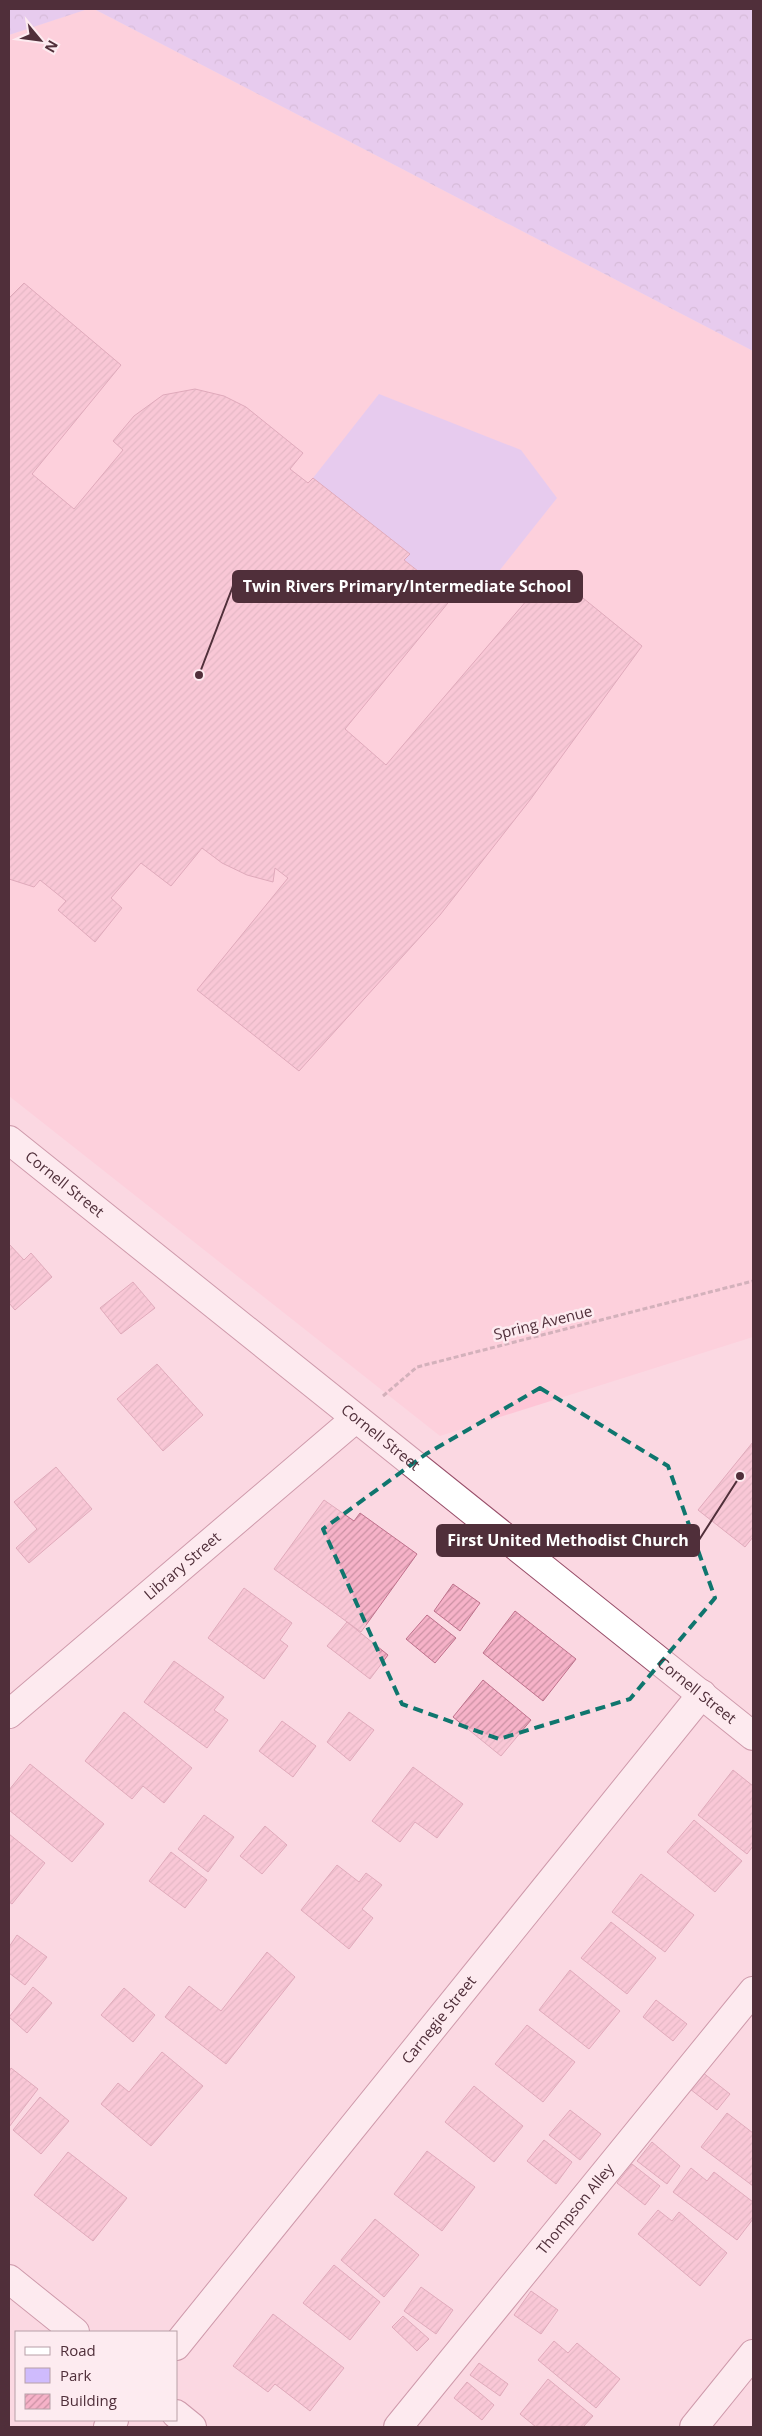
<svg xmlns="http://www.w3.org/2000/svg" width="762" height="2436" viewBox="0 0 762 2436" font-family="'Open Sans',sans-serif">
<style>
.built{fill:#fec5d6}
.forest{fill:url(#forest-crowns)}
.park{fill:#cfbbfd}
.building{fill:url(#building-hatch);stroke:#be708b}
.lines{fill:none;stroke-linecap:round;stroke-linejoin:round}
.minor-casing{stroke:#984e69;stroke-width:30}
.path{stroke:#a3818c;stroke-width:3;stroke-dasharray:5 2.5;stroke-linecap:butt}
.minor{stroke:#fff;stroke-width:28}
.marked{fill:none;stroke:#0f766e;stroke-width:4;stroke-dasharray:10 6;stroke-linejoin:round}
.labels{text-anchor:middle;stroke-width:5;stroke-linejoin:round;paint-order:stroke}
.street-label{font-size:15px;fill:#502f3a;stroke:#fdebf0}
.leader{fill:none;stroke:#502f3a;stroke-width:2}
.callout-dot{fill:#502f3a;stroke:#fdebf0;stroke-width:2}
.callout{fill:#502f3a;stroke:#502f3a;stroke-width:2}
.callout-label{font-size:16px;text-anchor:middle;font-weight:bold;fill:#fff}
</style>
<defs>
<pattern id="forest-crowns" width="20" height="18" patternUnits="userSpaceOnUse" patternTransform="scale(1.25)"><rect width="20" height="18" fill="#cfbbfd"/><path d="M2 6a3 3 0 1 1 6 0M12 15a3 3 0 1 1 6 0" fill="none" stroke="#aa98ce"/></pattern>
<pattern id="building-hatch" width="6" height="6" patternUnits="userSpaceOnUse" patternTransform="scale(1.25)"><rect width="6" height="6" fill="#f6b2c8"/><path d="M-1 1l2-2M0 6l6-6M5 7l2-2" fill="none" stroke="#ca91a3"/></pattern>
</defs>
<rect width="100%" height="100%" fill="#fbd8e2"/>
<!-- built -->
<path class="built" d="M 87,9 L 94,9 L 753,351 L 753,1337 L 440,1436 L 9,1096 L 9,35 Z"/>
<!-- forest -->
<path class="forest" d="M 9,9 L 88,9 L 9,35 Z
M 94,9 L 753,9 L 753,351 Z"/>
<!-- park -->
<path class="park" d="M 379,394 L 521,450 L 557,498 L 477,599 L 462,587 L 452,598 L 404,560 L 410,554 L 313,478 Z"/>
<!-- building -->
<path class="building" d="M 24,283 L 121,365 L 32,474 L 74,509 L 123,450 L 113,441 L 134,416 L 163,395 L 195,389 L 224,396 L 246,407 L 303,453 L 290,469 L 308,483 L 313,478 L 410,554 L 404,560 L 452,598 L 345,729 L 386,765 L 551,572 L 642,646 L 530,800 L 440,915 L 299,1071 L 197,990 L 288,878 L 275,868 L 273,882 L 247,875 L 222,863 L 202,848 L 171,886 L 141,863 L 111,898 L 122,908 L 95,942 L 58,910 L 66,901 L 40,880 L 34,887 L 9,879 L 9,298 Z
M 9,1244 L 24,1260 L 31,1253 L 52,1277 L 15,1310 L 9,1303 Z
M 133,1282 L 155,1308 L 121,1334 L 100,1308 Z
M 157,1364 L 203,1415 L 163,1451 L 117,1399 Z
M 753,1442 L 753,1537 L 745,1547 L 698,1510 Z
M 56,1467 L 92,1509 L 29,1563 L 16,1548 L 37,1529 L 14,1502 Z
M 324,1500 L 354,1521 L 360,1513 L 417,1554 L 361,1632 L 274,1569 Z
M 453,1584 L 480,1603 L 460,1631 L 434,1611 Z
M 244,1588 L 292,1623 L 280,1640 L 288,1646 L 264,1679 L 208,1638 Z
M 515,1611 L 576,1659 L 543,1701 L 483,1653 Z
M 427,1615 L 456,1638 L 435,1663 L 406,1639 Z
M 347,1622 L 388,1655 L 370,1679 L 327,1646 Z
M 174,1661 L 224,1697 L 214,1710 L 228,1720 L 207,1748 L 144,1702 Z
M 483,1680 L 531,1720 L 501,1756 L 453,1717 Z
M 124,1712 L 192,1768 L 164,1803 L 143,1786 L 132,1799 L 85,1761 Z
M 349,1712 L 374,1730 L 350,1761 L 327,1742 Z
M 282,1721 L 316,1746 L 293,1777 L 259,1751 Z
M 30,1764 L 104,1824 L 72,1862 L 9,1810 L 9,1790 Z
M 413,1767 L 463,1804 L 437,1838 L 415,1822 L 400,1842 L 372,1821 Z
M 733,1770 L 753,1786 L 753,1846 L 747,1854 L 698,1815 Z
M 204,1815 L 234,1837 L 208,1872 L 178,1849 Z
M 694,1820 L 742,1861 L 715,1892 L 667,1852 Z
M 265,1826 L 287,1845 L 262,1874 L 240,1856 Z
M 9,1834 L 45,1863 L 12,1904 L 9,1902 Z
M 171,1852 L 207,1880 L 185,1908 L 149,1881 Z
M 337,1865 L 359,1882 L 366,1873 L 382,1885 L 362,1909 L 373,1918 L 349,1949 L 301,1910 Z
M 641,1874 L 694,1915 L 665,1952 L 612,1912 Z
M 611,1922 L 656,1958 L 627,1994 L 581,1958 Z
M 17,1935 L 47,1957 L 25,1985 L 9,1973 L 9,1947 Z
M 267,1952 L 295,1977 L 226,2064 L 165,2017 L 189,1986 L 221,2011 Z
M 570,1970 L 620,2011 L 589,2049 L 539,2010 Z
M 33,1987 L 52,2003 L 27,2033 L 9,2017 Z
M 124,1988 L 155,2015 L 133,2042 L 101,2015 Z
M 656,2000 L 687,2024 L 673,2041 L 643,2017 Z
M 527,2025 L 575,2062 L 543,2102 L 495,2064 Z
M 162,2052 L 203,2086 L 151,2146 L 101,2104 L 118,2083 L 129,2092 Z
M 11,2068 L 38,2089 L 9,2127 L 9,2072 Z
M 702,2072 L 730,2094 L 717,2110 L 690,2089 Z
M 474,2086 L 523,2126 L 494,2162 L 445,2122 Z
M 40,2097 L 69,2121 L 41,2154 L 13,2130 Z
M 570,2110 L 601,2134 L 580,2160 L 549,2135 Z
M 727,2113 L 753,2133 L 753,2186 L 701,2147 Z
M 544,2140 L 572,2162 L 556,2184 L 527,2161 Z
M 652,2142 L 680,2166 L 667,2184 L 637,2161 Z
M 427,2151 L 475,2187 L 442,2231 L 394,2194 Z
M 68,2152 L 127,2198 L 93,2241 L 34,2195 Z
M 632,2164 L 660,2186 L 645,2205 L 617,2183 Z
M 691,2168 L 707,2181 L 714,2172 L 753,2202 L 753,2219 L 737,2240 L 673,2192 Z
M 658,2210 L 672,2221 L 679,2212 L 727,2253 L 700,2286 L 638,2234 Z
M 375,2219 L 419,2255 L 384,2297 L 341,2260 Z
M 334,2265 L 380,2302 L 350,2340 L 303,2303 Z
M 421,2287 L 453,2310 L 436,2334 L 404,2311 Z
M 531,2291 L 558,2310 L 541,2334 L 514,2315 Z
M 273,2314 L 344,2368 L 310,2411 L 275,2384 L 268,2392 L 233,2366 Z
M 403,2316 L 429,2339 L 417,2351 L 392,2327 Z
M 554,2341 L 568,2353 L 577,2343 L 620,2379 L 596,2408 L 538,2360 Z
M 479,2363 L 508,2384 L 500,2396 L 470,2375 Z
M 548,2379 L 593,2416 L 583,2427 L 536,2427 L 520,2414 Z
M 467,2382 L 494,2405 L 482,2420 L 454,2398 Z"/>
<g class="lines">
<!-- minor casing -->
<g class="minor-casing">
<g id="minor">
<path id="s1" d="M 9,1140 L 753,1736"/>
<path id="s2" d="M 9,1714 L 355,1419"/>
<path d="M 9,2279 L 75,2332"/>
<path id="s3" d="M 176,2346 L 702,1694"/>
<path d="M 176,2414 L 192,2427"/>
<path d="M 108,2427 L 114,2420"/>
<path id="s4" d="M 398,2427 L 753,1991"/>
<path d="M 694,2427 L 753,2354"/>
</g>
</g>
<!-- path -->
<path class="path" d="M 383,1396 L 417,1367 L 753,1281"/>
<!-- minor -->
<use href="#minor" class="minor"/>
</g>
<!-- marked area -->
<path d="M0 0H762V2436H0ZM 540,1388 L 668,1466 L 715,1598 L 630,1699 L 499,1739 L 402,1704 L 323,1529 L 426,1454 Z" fill="#fbd8e2" fill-opacity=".55" fill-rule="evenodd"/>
<path class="marked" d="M 540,1388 L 668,1466 L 715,1598 L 630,1699 L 499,1739 L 402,1704 L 323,1529 L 426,1454 Z"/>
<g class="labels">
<!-- street labels -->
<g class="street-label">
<text dy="5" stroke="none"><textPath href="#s1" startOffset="71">Cornell Street</textPath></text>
<text transform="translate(543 1323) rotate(-14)" y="5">Spring Avenue</text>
<text dy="5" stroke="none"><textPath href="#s1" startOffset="476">Cornell Street</textPath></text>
<text dy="5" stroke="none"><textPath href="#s2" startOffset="228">Library Street</textPath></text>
<text dy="5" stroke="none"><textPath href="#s1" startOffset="881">Cornell Street</textPath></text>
<text dy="5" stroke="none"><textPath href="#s3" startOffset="419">Carnegie Street</textPath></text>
<text dy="5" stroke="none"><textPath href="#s4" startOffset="281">Thompson Alley</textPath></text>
</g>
</g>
<!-- callouts -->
<path class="leader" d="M199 675L233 586M740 1476L699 1540"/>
<g class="callout-dot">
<circle cx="199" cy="675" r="5"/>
<circle cx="740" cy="1476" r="5"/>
</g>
<g class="callout">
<rect x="233" y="571" width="349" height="31" rx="5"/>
<rect x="437" y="1525" width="262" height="31" rx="5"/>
</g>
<g class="callout-label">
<text x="407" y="592">Twin Rivers Primary/Intermediate School</text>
<text x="568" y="1546">First United Methodist Church</text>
</g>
<!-- border -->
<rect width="762" height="2436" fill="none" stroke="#502f3a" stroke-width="20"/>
<!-- legend -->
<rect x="15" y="2331" width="162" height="90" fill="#fdebf0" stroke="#b8a0a7"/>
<rect x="25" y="2347" width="25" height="8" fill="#ffffff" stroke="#b8a0a7"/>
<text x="60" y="2356" font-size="15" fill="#502f3a">Road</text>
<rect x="25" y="2368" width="25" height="15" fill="#cfbbfd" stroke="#b8a0a7"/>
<text x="60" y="2381" font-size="15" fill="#502f3a">Park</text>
<rect x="25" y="2394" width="25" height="15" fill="url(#building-hatch)" stroke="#b8a0a7"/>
<text x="60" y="2406" font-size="15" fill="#502f3a">Building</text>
<!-- north arrow -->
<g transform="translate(40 40) rotate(119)" stroke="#fdebf0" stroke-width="4" paint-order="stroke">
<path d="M0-4L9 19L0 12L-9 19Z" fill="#502f3a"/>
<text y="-8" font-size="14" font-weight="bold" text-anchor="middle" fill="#502f3a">N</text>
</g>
</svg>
